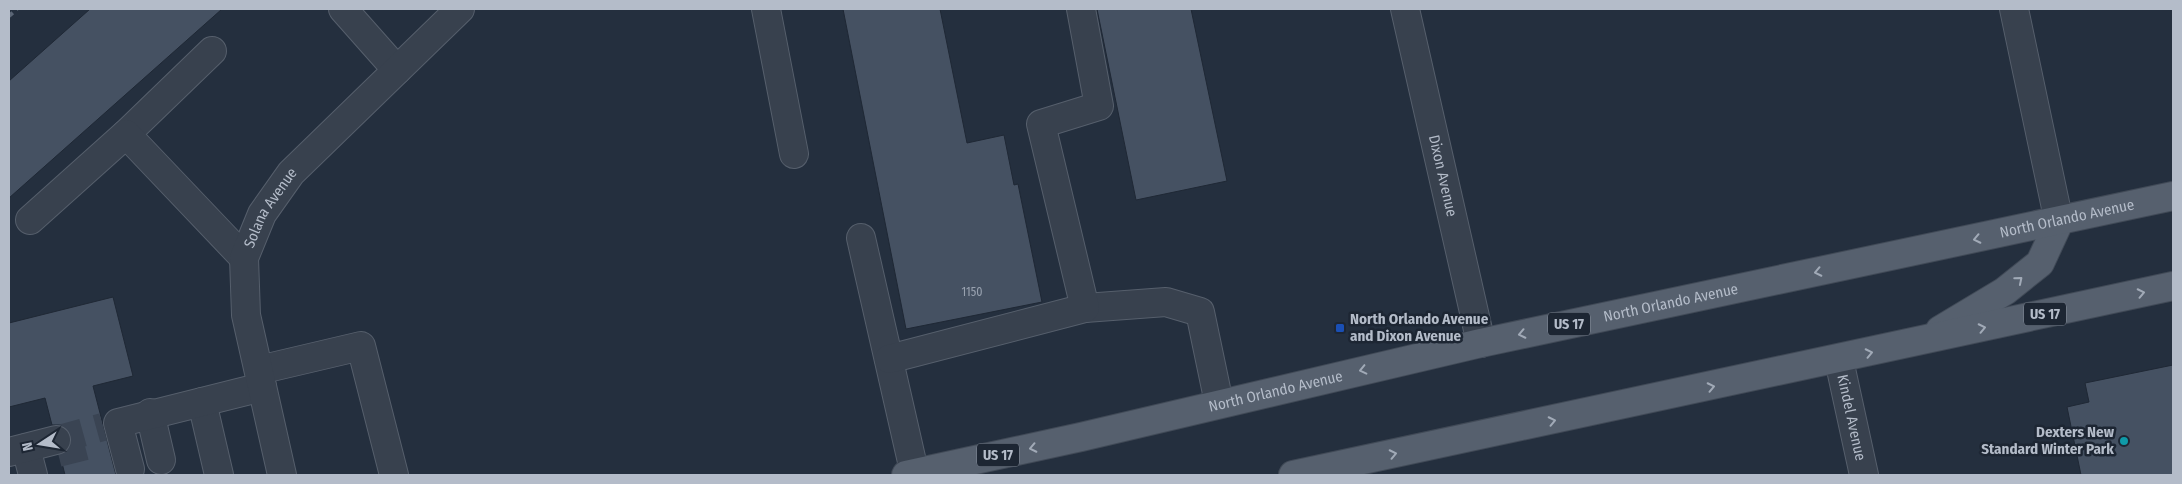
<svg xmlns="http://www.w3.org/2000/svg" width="2182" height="484" viewBox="0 0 2182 484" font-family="'Fira Sans Condensed',sans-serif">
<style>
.building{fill:#455162;stroke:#1f2835}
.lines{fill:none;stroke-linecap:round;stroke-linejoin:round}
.minor-tunnel{stroke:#3a4453;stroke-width:28;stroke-dasharray:28 14;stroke-linecap:butt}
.minor-casing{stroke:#565f6c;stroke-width:30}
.major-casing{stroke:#414a57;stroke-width:30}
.minor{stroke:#38414e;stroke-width:28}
.major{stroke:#56606e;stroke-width:28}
.rail{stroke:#5a6575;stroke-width:4;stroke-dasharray:5 5;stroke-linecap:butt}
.oneway{stroke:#a1aab7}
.transit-dot{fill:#1a4fb4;stroke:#1d2633;stroke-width:2}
.culture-dot{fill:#0f9aa8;stroke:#1d2633;stroke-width:2}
.labels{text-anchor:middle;stroke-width:5;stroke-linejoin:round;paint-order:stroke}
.number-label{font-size:12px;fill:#98a1af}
.shield{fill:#1d2633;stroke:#878f9c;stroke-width:1}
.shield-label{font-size:14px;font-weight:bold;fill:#b4bcc9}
.street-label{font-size:15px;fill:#b4bcc9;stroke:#1d2633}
.poi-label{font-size:15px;font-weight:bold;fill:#b4bcc9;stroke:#1d2633;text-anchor:start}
</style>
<rect width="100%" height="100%" fill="#242f3e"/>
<!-- building -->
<path class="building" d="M 90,9 L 222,9 L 9,198 L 9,81 Z
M 843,9 L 940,9 L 967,143 L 1004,135 L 1014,185 L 1018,184 L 1042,302 L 906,329 Z
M 1097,9 L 1191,9 L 1227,181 L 1136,200 Z
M 113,297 L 133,376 L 93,386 L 116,475 L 65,475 L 60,455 L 67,451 L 71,445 L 71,436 L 67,429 L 61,425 L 52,425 L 45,398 L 9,407 L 9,323 Z
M 2173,365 L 2173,475 L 2081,475 L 2067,407 L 2089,402 L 2085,383 Z"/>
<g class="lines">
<!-- minor-tunnel -->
<path class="minor-tunnel" d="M 68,436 L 78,475
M 56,440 L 103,427"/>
<!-- minor casing -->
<g class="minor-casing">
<g id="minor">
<path d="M 343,9 L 397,70"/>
<path d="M 766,9 L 794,154"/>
<path id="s1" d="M 1405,9 L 1481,343"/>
<path d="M 2014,9 L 2059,222"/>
<path d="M 126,134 L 212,51"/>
<path d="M 30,220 L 126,134 L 244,258"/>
<path d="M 861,238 L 915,475"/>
<path d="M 1085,308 L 1166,302 L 1200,312 L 1219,403"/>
<path d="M 889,359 L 1085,308 L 1041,124 L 1099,106 L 1081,9"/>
<path id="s2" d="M 1839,360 L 1864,475"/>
<path d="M 259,370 L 361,346 L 394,475"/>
<path d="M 202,402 L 219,475"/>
<path d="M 150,413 L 161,460"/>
<path d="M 26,448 L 33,475"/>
<path d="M 9,452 L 56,440"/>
<path d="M 130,469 L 118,423 L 262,387"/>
<path id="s3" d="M 282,475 L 246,315 L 244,258 L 262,214 L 291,173 L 460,9"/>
</g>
</g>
<!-- major casing -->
<g class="major-casing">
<g id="major">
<path d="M 1940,330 L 2005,291 L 2040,263 L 2059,222"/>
<path id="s4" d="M 906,475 L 1081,437 L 1481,343 L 2173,196"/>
<path d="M 1293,475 L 2173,286"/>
</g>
</g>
<!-- minor -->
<use href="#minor" class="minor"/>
<!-- major -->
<use href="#major" class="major"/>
<!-- rail -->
<path class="rail" d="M 9,16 L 17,9"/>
</g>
<!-- one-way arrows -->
<defs><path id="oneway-chevron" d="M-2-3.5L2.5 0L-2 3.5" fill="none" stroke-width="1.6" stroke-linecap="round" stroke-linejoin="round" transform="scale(1.25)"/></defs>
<g class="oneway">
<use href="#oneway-chevron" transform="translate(1977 239) rotate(168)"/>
<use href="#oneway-chevron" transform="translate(1818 272) rotate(168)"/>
<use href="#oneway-chevron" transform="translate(2019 280) rotate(-40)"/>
<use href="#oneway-chevron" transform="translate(2141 293) rotate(-12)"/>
<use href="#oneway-chevron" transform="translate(1982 328) rotate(-12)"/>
<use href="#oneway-chevron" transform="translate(1522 334) rotate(168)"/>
<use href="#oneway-chevron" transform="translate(1869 353) rotate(-12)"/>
<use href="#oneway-chevron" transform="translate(1363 370) rotate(167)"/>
<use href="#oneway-chevron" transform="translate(1711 387) rotate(-12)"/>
<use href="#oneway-chevron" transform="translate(1552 421) rotate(-12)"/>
<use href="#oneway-chevron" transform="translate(1033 448) rotate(168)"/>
<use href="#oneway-chevron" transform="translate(1393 454) rotate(-12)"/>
</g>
<!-- markers -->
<rect class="transit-dot" x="1335" y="323" width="10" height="10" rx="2.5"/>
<circle class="culture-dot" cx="2124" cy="441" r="5"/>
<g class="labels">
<!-- number labels -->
<g class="number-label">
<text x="972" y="296">1150</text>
</g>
<!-- shield labels -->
<g class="shield">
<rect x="2024" y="302.5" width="42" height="23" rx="4"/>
<rect x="1548" y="312.5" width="42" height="23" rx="4"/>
<rect x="977" y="443.5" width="42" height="23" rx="4"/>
</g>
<g class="shield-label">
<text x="2045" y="319">US 17</text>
<text x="1569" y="329">US 17</text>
<text x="998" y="460">US 17</text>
</g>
<!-- street labels -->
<g class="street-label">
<text dy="5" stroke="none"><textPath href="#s1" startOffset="171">Dixon Avenue</textPath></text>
<text dy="5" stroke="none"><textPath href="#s3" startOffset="278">Solana Avenue</textPath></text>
<text dy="5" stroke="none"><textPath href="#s4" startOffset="1189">North Orlando Avenue</textPath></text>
<text dy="5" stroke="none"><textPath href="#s4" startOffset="784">North Orlando Avenue</textPath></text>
<text dy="5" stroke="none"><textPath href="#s4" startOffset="379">North Orlando Avenue</textPath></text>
<text dy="5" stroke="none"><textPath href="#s2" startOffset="59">Kindel Avenue</textPath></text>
</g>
<!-- poi labels -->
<g class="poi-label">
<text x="1350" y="324">North Orlando Avenue<tspan x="1350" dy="17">and Dixon Avenue</tspan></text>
<text x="2114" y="437" text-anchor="end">Dexters New<tspan x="2114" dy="17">Standard Winter Park</tspan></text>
</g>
</g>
<!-- border -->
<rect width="2182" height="484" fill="none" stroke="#b4bcc9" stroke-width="20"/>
<!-- north arrow -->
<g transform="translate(40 444) rotate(258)" stroke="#1d2633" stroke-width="4" paint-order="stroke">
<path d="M0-4L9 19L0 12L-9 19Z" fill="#b4bcc9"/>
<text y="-8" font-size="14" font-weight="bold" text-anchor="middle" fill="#b4bcc9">N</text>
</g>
</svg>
